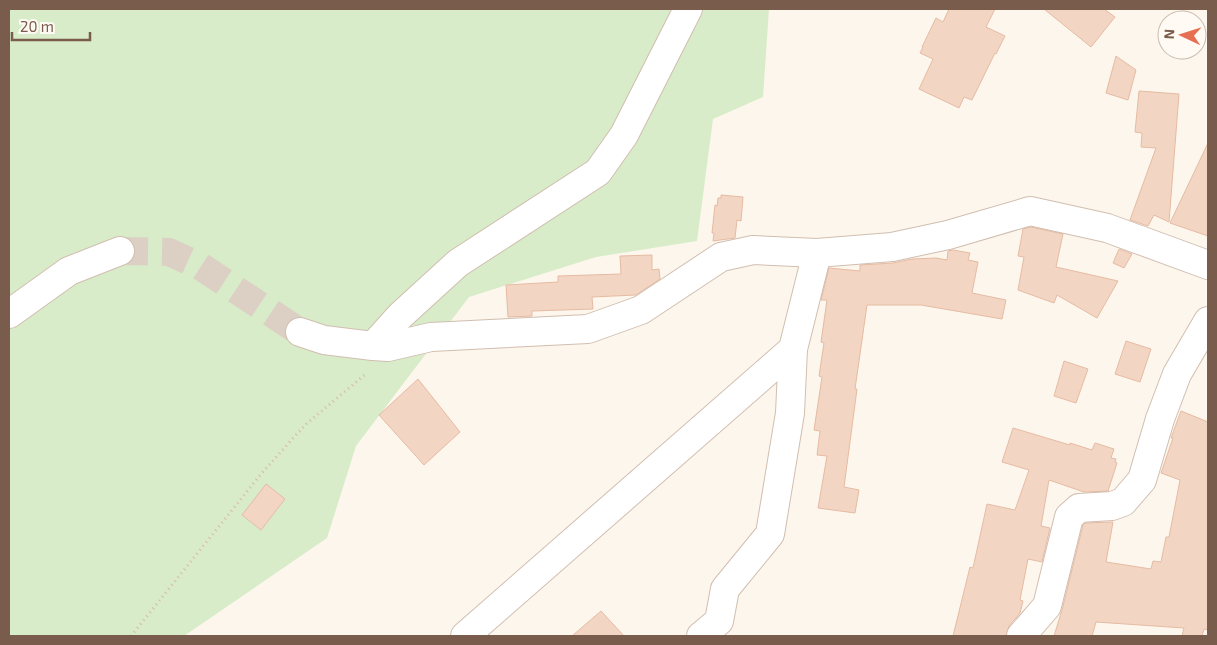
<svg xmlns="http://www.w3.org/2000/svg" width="1217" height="645" viewBox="0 0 1217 645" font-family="'Exo 2',sans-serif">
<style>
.green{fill:#d8ecc9}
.building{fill:#f3d5c3;stroke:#e6bba3}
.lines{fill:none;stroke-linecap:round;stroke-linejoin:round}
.minor-tunnel{stroke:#dcd0c4;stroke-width:28;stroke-dasharray:28 14;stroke-linecap:butt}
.minor-casing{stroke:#d1beb0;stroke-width:30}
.path{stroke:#d9b8a5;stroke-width:3;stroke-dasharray:1 4;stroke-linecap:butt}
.minor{stroke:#fff;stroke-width:28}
</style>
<rect width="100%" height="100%" fill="#fdf6ec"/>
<!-- green -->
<path class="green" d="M 9,9 L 769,9 L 763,97 L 713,119 L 697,241 L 596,257 L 469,297 L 356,446 L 327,538 L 184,636 L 9,636 Z"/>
<!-- building -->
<path class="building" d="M 949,9 L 995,9 L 986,27 L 1005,36 L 996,54 L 995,53 L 972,100 L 964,97 L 959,108 L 919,89 L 933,59 L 920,53 L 923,47 L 922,47 L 936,18 L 943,22 Z
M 1044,9 L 1104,9 L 1115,17 L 1091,47 Z
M 1116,56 L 1136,70 L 1128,100 L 1106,93 Z
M 1139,91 L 1179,94 L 1169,222 L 1154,215 L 1148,226 L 1130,220 L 1156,148 L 1141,147 L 1142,133 L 1135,132 Z
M 1208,143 L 1208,236 L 1170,223 Z
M 721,195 L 743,197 L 741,221 L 737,220 L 735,238 L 713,241 L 714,233 L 712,233 L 715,205 L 717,206 L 718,198 L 721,198 Z
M 1031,227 L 1063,234 L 1056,267 L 1118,281 L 1097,318 L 1057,295 L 1054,303 L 1018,290 L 1024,257 L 1018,256 L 1023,229 Z
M 1119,249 L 1132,254 L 1124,268 L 1113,263 Z
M 953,250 L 970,253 L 968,260 L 978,262 L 972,293 L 1006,300 L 1002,319 L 921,305 L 867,305 L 855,389 L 857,389 L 844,487 L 859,490 L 855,513 L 818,508 L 827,456 L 817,455 L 820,431 L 814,430 L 822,377 L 819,376 L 824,343 L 821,342 L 827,300 L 821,300 L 829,268 L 860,271 L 860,265 L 893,263 L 912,259 L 936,258 L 947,260 L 948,251 Z
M 652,255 L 652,270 L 659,269 L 660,279 L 636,295 L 592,297 L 593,309 L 532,311 L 532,316 L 508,317 L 506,285 L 558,282 L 558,276 L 621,274 L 620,256 Z
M 1126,341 L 1151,349 L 1140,382 L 1115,374 Z
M 1064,361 L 1088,369 L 1076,403 L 1054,396 Z
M 418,379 L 460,432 L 424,465 L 379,415 Z
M 1181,411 L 1208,422 L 1208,630 L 1204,629 L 1202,636 L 1182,636 L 1184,628 L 1096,622 L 1092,636 L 1054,636 L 1062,610 L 1083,525 L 1085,523 L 1113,522 L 1106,562 L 1151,569 L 1153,561 L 1161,562 L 1166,537 L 1169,537 L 1180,480 L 1161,473 L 1173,438 L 1171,438 Z
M 1013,428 L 1070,445 L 1070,443 L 1092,450 L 1095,443 L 1114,449 L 1111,458 L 1116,459 L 1115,462 L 1117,463 L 1108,491 L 1084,492 L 1049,480 L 1041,526 L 1050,528 L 1042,562 L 1028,559 L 1020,600 L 1023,601 L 1020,613 L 1009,626 L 1006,636 L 953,636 L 970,567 L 973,568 L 987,504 L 1015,510 L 1029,470 L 1002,462 Z
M 266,484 L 285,499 L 261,530 L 242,515 Z
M 601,611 L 624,636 L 572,636 Z"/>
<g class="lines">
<!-- minor-tunnel -->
<path class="minor-tunnel" d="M 120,251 L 169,252 L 200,266 L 300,332"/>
<!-- minor casing -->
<g class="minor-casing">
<path id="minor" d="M 9,314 L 69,271 L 120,251
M 300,332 L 324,340 L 373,346 L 400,316 L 458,263 L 598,172 L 624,135 L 688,9
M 373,346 L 388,347 L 431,337 L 588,329 L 641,310 L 721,257 L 753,250 L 817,253 L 892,247 L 948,235 L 1030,211 L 1107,228 L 1208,265
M 465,636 L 793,349
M 701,636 L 719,621 L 725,589 L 770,534 L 790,413 L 793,349 L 817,253
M 1021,636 L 1047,606 L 1069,517 L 1079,508 L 1112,506 L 1123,502 L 1142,480 L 1160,419 L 1177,374 L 1208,321"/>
</g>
<!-- path -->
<path class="path" d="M 131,636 L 261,474 L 305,425 L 367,373"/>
<!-- minor -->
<use href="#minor" class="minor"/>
</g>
<!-- border -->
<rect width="1217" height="645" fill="none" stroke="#7a5c4d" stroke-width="20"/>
<!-- north arrow -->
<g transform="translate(1182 35) rotate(274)"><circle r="24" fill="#fffaf3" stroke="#cabbb1"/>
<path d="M0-4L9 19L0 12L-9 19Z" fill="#e76f51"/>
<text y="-8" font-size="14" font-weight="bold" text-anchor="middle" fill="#7a5c4d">N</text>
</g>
<!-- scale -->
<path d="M12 32v8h78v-8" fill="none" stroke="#7a5c4d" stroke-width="2.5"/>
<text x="20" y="32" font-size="15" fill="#7a5c4d" stroke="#fffaf3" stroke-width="4" paint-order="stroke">20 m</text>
</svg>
